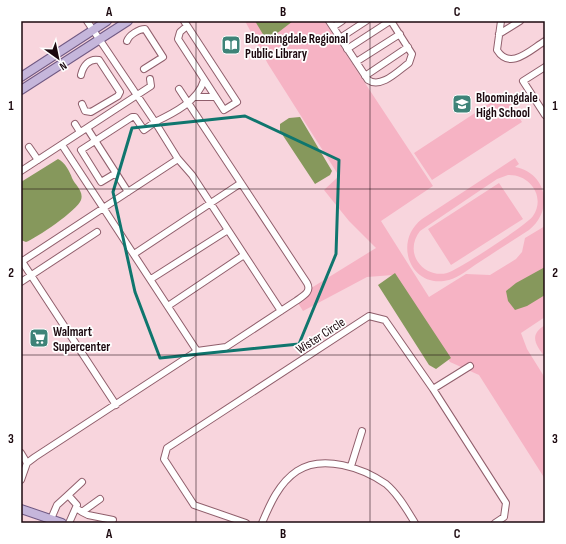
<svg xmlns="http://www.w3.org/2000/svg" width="566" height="544" viewBox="0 0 566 544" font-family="'Sofia Sans Condensed',sans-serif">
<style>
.green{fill:#f6b3c4;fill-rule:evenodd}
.water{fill:#86985c}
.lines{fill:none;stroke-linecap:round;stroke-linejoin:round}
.minor-casing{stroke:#905f6c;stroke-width:8}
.major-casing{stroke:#715a84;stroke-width:10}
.minor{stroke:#fff;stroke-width:6}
.major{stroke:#c5b6db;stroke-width:8}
.marked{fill:none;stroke:#0f766e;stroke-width:3;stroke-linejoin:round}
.grid{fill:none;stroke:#1c090f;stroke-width:1;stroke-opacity:0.55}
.labels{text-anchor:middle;stroke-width:3.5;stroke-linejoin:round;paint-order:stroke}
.poi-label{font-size:13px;font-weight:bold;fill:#1c090f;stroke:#fff;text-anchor:start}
.street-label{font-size:13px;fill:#1c090f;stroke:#fff}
.neatline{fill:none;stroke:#1c090f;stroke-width:1.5}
.grid-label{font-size:13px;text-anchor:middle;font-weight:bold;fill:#1c090f}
</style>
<rect width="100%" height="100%" fill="#f8d5dd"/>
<!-- green -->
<path class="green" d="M 245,21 L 324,21 L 433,186 L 381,221 L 429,297 L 466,274 L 490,275 L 516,259 L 522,252 L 525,238 L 545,226 L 545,317 L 521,333 L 527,349 L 545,378 L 545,479 L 479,375 L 450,362 L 393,275 L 367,277 L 303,311 L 295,298 L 376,248 L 349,221 L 324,190 L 339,176 L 268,64 Z
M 504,94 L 522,122 L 432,180 L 414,153 Z
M 515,158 L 519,164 L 515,167 C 547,173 554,210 529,230 C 512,241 495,252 478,263 C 469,269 459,277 449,280 C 411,290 392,242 422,219 ZM 508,175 C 530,174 546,197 533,216 C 527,225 458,270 447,273 C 436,276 424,271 418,262 C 411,252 413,240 420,231 L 497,179 Z
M 499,183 L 523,219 L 451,265 L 428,229 Z
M 545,325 L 545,357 C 535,344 529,335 545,325 Z"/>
<!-- water -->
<path class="water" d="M 255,21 L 293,21 L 271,38 L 264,36 Z
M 300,117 L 332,171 L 330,175 L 315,184 L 280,131 L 280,124 L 289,118 Z
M 58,159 C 65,162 70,172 72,178 C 75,185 84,191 81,200 C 78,210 35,239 26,242 L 21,240 L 21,182 Z
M 545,267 L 545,295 L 527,306 L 515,310 L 508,301 L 506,291 L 516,283 Z
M 395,273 L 451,358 L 436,369 L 429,365 L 378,285 Z"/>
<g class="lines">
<!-- minor casing -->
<g class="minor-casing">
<path id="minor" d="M 87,21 L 155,122 C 174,113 198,101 204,80
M 184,21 L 237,102 L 224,110 L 178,39 L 180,32 L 187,26
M 329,21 L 368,80 C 381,89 398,71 409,63 L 412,54 L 391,21
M 501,21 L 497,50 C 510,71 530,50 545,41
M 333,27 L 342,21
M 499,34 L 520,21
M 340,38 L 366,21
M 127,41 C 129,35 139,29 145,29 L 163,57 L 144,69
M 347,49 L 390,21
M 356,62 L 400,34
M 545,67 L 523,81 L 545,115
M 81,75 C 83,66 89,58 99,60 L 120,92 L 118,96 L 91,112 L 85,111 L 82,104
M 365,76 L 408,47
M 195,97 L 215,97
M 75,124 L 80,132
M 87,128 L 128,192
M 62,145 L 197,351
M 29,147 L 38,160
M 21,171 L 151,86 L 150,79
M 116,173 L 101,182 L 81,150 L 132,117 L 135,117 L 144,130 L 155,122 L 178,159 L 192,175 L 281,311
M 134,254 L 241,183
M 21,260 L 116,405
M 21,262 L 178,159
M 151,279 L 228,230
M 21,282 L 97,232
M 168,306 L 244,255
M 433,389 L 470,366
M 21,453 L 27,463
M 351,466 L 362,431
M 21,480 L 27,463 L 35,457 L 197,351 L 226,347 L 296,301 C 303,296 312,292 307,283 L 179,89
M 68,495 L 82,482
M 79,510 L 82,512 L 100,499
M 82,512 L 88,515 L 113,520
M 51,519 L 57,505 L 68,495 L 77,505 L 69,523
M 246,523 L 194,505 L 164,459 L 167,448 L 369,316 L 385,320 L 433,389 L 506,503 L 504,517 L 495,523
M 262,523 C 270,504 279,483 297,471 C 323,454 363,468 386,484 C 398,494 407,510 415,523"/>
</g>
<!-- major casing -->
<g class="major-casing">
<path id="major" d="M 21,77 L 107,21
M 21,90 L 128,21
M 21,509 L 62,523"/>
</g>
<!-- minor -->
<use href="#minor" class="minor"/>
<!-- major -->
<use href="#major" class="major"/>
</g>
<!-- marked area -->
<path class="marked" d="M 245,116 L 339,160 L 336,254 L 299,344 L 160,358 L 135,292 L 113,192 L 132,128 Z"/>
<!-- grid -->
<path class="grid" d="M 196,21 L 196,523M 370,21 L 370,523M 21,189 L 545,189M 21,355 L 545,355"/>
<!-- icons -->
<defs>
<g id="library-square" transform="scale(1)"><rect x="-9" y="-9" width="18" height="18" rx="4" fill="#3e8378" stroke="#fff"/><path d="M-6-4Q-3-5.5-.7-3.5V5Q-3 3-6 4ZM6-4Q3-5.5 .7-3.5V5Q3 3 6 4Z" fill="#fff"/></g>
<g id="school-square" transform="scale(1)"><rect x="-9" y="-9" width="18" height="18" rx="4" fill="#3e8378" stroke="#fff"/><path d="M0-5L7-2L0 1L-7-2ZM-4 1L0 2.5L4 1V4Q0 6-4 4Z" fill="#fff"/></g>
<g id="supermarket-square" transform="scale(1)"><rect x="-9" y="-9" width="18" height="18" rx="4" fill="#3e8378" stroke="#fff"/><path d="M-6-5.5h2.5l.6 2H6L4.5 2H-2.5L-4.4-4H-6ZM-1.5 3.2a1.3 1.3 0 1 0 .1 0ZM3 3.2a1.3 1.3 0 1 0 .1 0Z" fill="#fff"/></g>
</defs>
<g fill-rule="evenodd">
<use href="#library-square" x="231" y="45"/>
<use href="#school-square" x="462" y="104"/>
<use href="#supermarket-square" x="39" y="338"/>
</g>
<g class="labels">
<!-- poi labels -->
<g class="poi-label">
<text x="245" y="43">Bloomingdale Regional<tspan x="245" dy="15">Public Library</tspan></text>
<text x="476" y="102">Bloomingdale<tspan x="476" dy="15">High School</tspan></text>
<text x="53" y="336">Walmart<tspan x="53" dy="15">Supercenter</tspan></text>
</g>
<!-- street labels -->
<g class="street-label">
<text transform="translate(320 335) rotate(-33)" y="5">Wister Circle</text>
</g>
</g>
<!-- border -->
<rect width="566" height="544" fill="none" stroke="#ffffff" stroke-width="44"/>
<!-- north arrow -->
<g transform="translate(58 58) rotate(147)" stroke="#ffffff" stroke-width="3" paint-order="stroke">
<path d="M0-3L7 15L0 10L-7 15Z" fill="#1c090f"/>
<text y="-6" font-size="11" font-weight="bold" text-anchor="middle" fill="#1c090f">N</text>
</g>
<rect x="22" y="22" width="522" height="500" class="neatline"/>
<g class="grid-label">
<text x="109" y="16">A</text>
<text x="283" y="16">B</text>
<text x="457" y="16">C</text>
<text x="11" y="110">1</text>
<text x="555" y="110">1</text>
<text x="11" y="277">2</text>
<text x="555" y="277">2</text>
<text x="11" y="443">3</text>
<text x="555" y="443">3</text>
<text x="109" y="538">A</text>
<text x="283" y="538">B</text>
<text x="457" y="538">C</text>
</g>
</svg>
